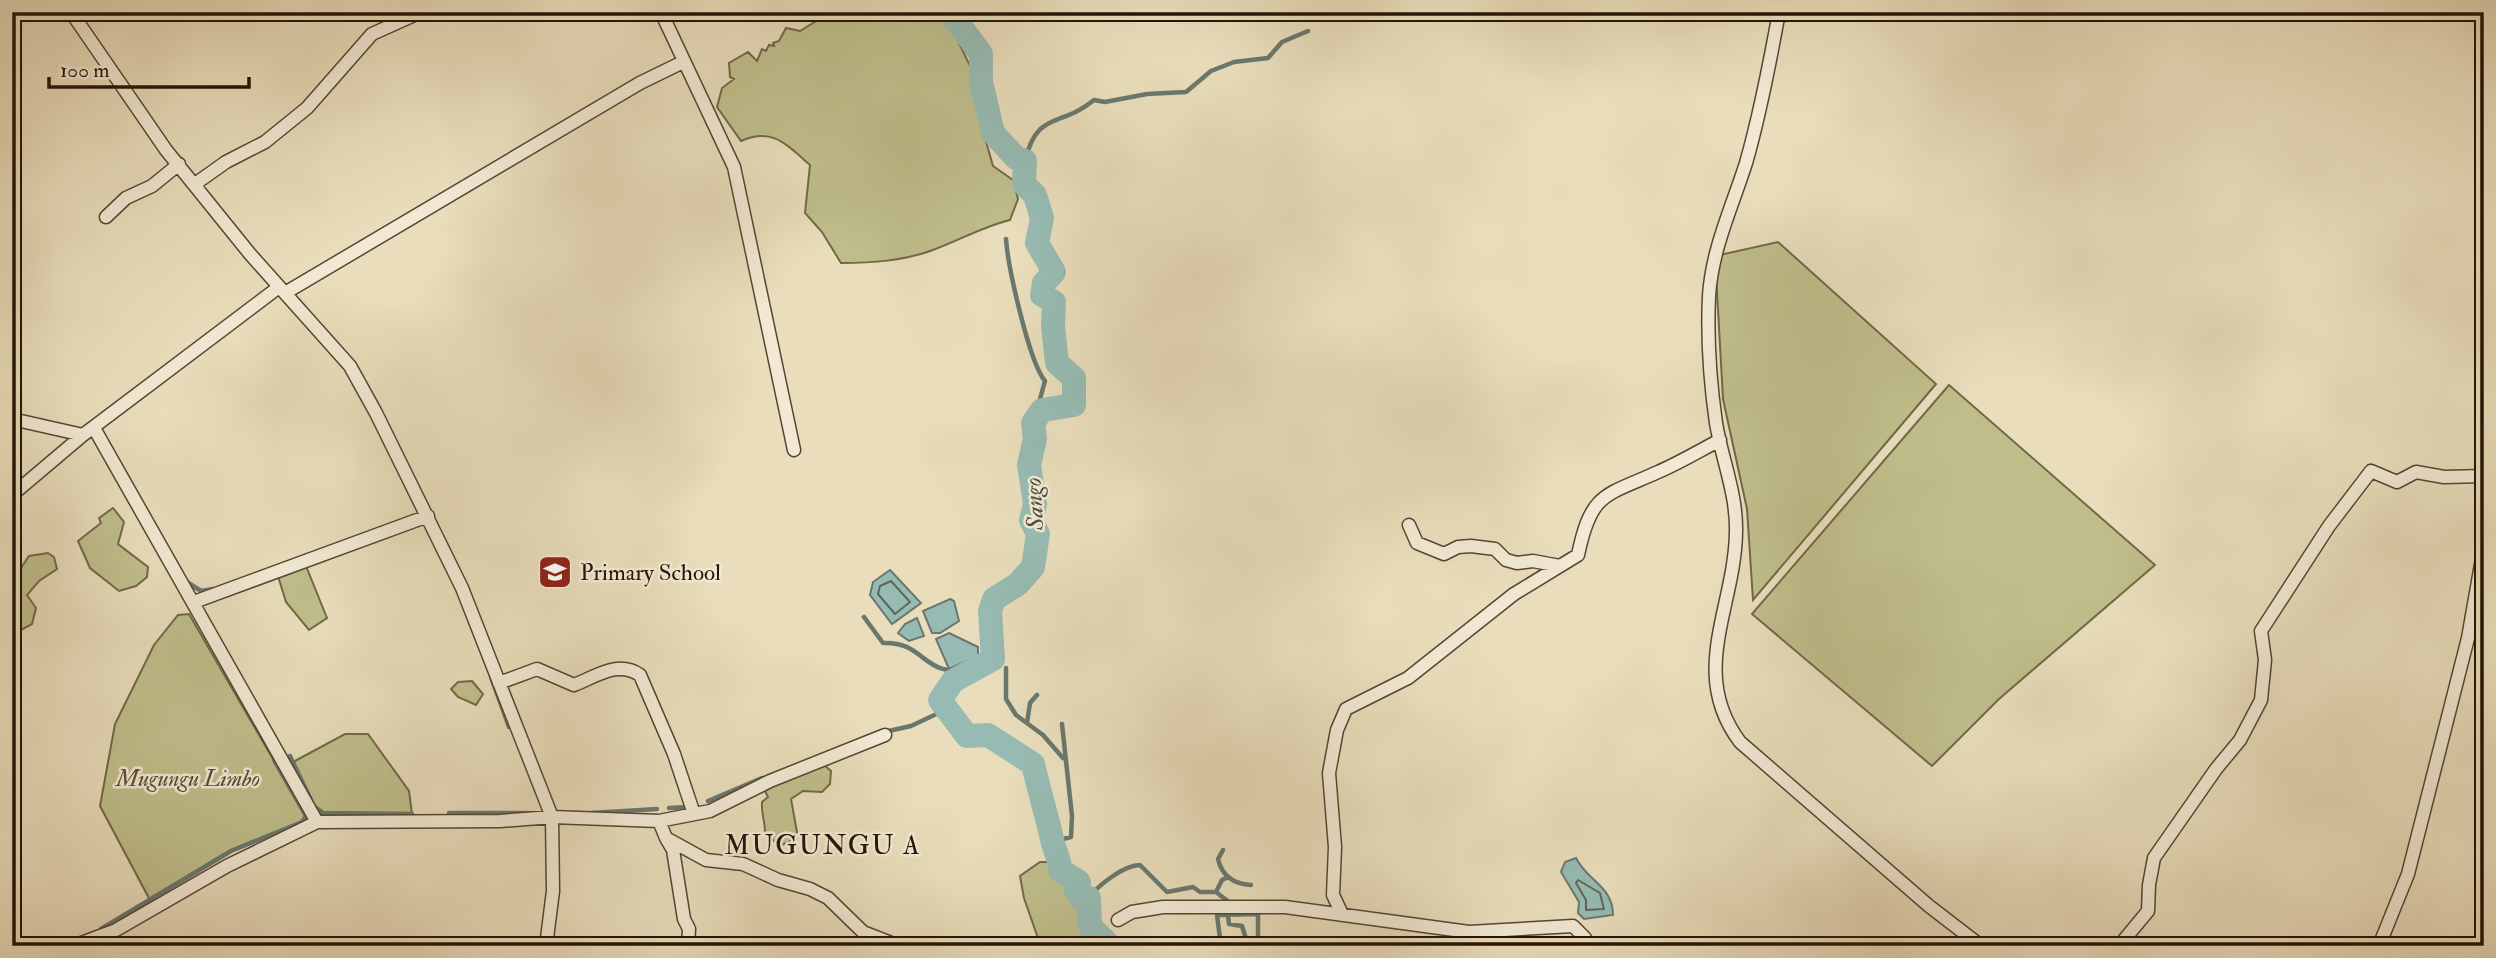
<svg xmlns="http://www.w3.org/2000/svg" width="2496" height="958" viewBox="0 0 2496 958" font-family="'IM FELL Double Pica',serif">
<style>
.green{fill:#bfbe8b;stroke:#716848;stroke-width:2}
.water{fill:#97bbb3;stroke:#69786e;stroke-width:2}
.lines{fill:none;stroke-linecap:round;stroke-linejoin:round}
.shore{stroke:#5d675c;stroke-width:2}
.stream{stroke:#69786e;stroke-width:4.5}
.river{stroke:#97bbb3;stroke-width:24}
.street-casing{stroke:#544633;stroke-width:15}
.street{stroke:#f1e9d3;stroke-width:12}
.labels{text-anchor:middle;stroke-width:5;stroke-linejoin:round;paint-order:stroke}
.poi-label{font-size:23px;fill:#231306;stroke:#f1e9d3;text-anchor:start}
.park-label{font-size:23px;font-style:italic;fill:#5a4f35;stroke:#f1e9d3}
.water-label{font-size:24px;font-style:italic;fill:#4c4e43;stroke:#f1e9d3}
.quarter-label{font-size:26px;letter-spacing:2px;fill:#231306;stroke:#f1e9d3}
</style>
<rect width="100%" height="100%" fill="#e9ddbb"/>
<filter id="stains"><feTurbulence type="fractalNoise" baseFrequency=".00286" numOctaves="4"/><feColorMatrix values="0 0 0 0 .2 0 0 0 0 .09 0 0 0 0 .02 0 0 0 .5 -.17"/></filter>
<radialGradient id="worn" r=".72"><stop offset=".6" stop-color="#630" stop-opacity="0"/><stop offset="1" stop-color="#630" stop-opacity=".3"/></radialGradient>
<!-- green -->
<path class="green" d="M 836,12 L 944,12 L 974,74 L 983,131 L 993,166 L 1013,180 L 1018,199 L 1010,220 C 982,227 960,240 933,250 C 903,261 872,263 841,263 L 822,232 L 805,213 L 810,165 C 787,145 773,127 741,141 L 717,107 L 722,88 L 734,79 L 730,77 L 729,63 L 748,52 L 757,61 L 762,49 L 766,51 L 769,45 L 774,46 L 773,43 L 779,41 L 786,28 L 800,31 L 818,20 L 833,18 Z
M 1778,242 L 1936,384 L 1753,600 L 1747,509 L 1723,399 L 1715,256 Z
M 1949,385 L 2155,565 L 1999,699 L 1932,766 L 1752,614 Z
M 113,508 L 124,522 L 118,544 L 148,567 L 147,577 L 136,586 L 119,591 L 90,568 L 78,541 L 101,523 L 99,518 Z
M 48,553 L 54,557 L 57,569 L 39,581 L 27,595 L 36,608 L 32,624 L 21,630 L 12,620 L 12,573 L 19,571 L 29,556 Z
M 306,566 L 327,618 L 309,630 L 286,602 L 278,576 Z
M 189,614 L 306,816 L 302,822 L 231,850 L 150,900 L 100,806 L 115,724 L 154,645 L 178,615 Z
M 472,681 L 483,694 L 476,705 L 458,697 L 451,689 L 458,682 Z
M 345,734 L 368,734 L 409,791 L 412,814 L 323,813 L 316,810 L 293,762 Z
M 824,765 L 831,771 L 830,784 L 822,792 L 803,791 L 791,799 L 797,832 L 789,842 L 779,846 L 765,832 C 765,821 761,814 762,802 L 768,797 L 764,789 Z
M 1040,862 L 1049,862 L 1053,871 L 1069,883 L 1095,946 L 1045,946 L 1039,941 L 1024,898 L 1020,876 Z"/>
<!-- water -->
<path class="water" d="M 890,570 L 921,603 L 892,624 L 870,595 L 873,582 Z
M 950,599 L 954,601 L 959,621 L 940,633 L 932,633 L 923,611 Z
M 917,618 L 924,636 L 909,641 L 898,633 L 905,624 Z
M 949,633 L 978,647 L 978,656 L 949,669 L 936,639 Z
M 1576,858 C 1587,881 1613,886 1613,915 L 1584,919 L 1578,913 L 1579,902 L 1561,872 L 1565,862 Z"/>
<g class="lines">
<!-- shore -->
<path class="shore" d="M 891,581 L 910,602 L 895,614 L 878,594 L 880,586 Z
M 1578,880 L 1600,893 L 1604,909 L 1586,910 L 1586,900 L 1576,883 Z"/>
<!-- stream -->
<path class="stream" d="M 1025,161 C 1037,110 1060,128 1094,100 L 1105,102 L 1147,94 L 1186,92 L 1211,71 L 1234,62 L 1268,58 L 1282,42 L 1308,31
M 1006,239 C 1008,267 1029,362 1045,381 L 1038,406 L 1039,414
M 187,582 L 201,591 L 213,589
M 864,617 L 883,643 C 927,641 921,680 974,669
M 1006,668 L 1006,699 L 1016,715 L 1043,735 L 1063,758
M 491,677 L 509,727
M 1027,723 L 1030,703 L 1037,695
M 884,732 L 911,726 L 947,709
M 290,756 L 311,800
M 708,801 L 762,778
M 315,807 L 323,813 L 412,814
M 669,808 L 688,807
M 449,813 L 528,813
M 591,813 L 657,809
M 1052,842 L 1071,837 L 1072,816 L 1062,724
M 1223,850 L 1218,859 C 1222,876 1234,884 1251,885
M 1216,892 L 1222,880 L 1228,877
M 1089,898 C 1097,886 1124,865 1140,865 L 1167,892 L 1193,887 L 1200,892 L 1216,892 L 1229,902
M 101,929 L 231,851 L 302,822 L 306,816 L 274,760
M 830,946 L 833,940
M 1221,946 L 1217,915 L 1258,914 L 1258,941 L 1247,942 L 1242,926 L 1229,924 L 1228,915"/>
<!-- river -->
<path class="river" d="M 950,12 L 981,54 L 981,82 L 993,133 L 1016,158 L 1025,161 L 1024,184 L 1035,195 L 1042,218 L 1037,243 L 1054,272 L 1044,283 L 1042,295 L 1054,302 L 1053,326 L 1057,363 L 1074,378 L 1074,405 L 1042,410 L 1033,423 L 1035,439 L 1029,465 L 1035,504 L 1031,520 L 1038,534 L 1033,567 L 1018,584 L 994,599 L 990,611 L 993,659 L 953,681 L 940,700 L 967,736 L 988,735 L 1033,764 C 1039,790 1046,813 1052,839 C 1054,851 1060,857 1060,870 L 1079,882 L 1076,890 L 1082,899 L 1089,898 L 1090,926 L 1110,946"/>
<!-- street casing -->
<g class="street-casing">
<path id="street" d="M 71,12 L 166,150 L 250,254 L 350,366 L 376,413 L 462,588 L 552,817 L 553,891 L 546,946
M 661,12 L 734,167 L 794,450
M 1779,12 C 1770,62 1760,114 1746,163 C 1732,207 1712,249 1709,296 C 1707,338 1710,381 1716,423 C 1722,460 1737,494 1736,532 C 1735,607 1688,673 1740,742 L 1929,906 L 1981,946
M 1784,15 L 1798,12
M 195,184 L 226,162 L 265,142 L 307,108 L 372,34 L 421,12
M 106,217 L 126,198 L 152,186 L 179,164
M 285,293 L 640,83 L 683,62
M 12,419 L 83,435
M 94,428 L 317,822 L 500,821 L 552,817 L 659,821 L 710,811 L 770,781 L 885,735
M 12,495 L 83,435 L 279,287
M 1409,525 L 1417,543 L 1444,554 L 1458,547 L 1471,546 L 1495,549 L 1506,560 L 1517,563 L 1533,561 L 1560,566
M 194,602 L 428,516
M 499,683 L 537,669 L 574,685 C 597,676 618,660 640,675 L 674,754 L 694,814
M 659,821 L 666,838 L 706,860 L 743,864 L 778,880 L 810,889 L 828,898 L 863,932 L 899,946
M 666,838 L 673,850 L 684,919 L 689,929 L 688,946
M 1342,914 L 1333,895 L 1335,847 L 1329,773 L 1337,730 L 1346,709 L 1408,678 L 1514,594 L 1578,555 C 1591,492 1605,496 1658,472 C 1679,463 1699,451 1720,440
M 1118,920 L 1132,912 L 1163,907 L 1285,907 L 1469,932 L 1573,926 L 1585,938 L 1583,946
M 99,938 L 122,946
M 73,946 L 116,930 L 227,866 L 317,822
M 2119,946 L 2148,911 L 2149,885 L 2154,858 L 2216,769 L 2240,740 L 2261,700 L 2265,660 L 2261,631 L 2329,526 L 2371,471 L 2397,482 L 2416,472 L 2444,477 L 2484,476
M 2379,946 L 2408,874 L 2468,638 L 2484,547"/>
</g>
<!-- street -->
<use href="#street" class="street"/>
</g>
<!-- icons -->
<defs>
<g id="school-square" transform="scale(1.75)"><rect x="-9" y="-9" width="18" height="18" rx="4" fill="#8f2418" stroke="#f1e9d3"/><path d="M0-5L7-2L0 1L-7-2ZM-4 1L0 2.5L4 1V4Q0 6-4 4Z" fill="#fff"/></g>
</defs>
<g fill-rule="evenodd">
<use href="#school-square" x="555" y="572"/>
</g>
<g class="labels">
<!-- poi labels -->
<g class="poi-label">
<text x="580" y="580">Primary School</text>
</g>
<!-- park labels -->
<g class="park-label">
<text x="188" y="786">Mugungu Limbo</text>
</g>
<!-- water labels -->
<g class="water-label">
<text transform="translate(1034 504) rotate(-93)" y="8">Sango</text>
</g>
<!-- quarter labels -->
<g class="quarter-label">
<text x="823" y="854">MUGUNGU A</text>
</g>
</g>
<!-- margin -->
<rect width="2496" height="958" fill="none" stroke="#e9ddbb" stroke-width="42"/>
<rect x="14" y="14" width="2468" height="930" fill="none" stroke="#231306" stroke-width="3.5"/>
<rect x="21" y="21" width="2454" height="916" fill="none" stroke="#231306" stroke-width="2"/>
<!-- scale -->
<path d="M49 77v10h200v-10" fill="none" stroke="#231306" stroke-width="3.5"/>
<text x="60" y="77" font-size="21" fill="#231306" stroke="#f1e9d3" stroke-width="5" paint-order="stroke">100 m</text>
<rect width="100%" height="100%" filter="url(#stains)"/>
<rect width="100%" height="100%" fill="url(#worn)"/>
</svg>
